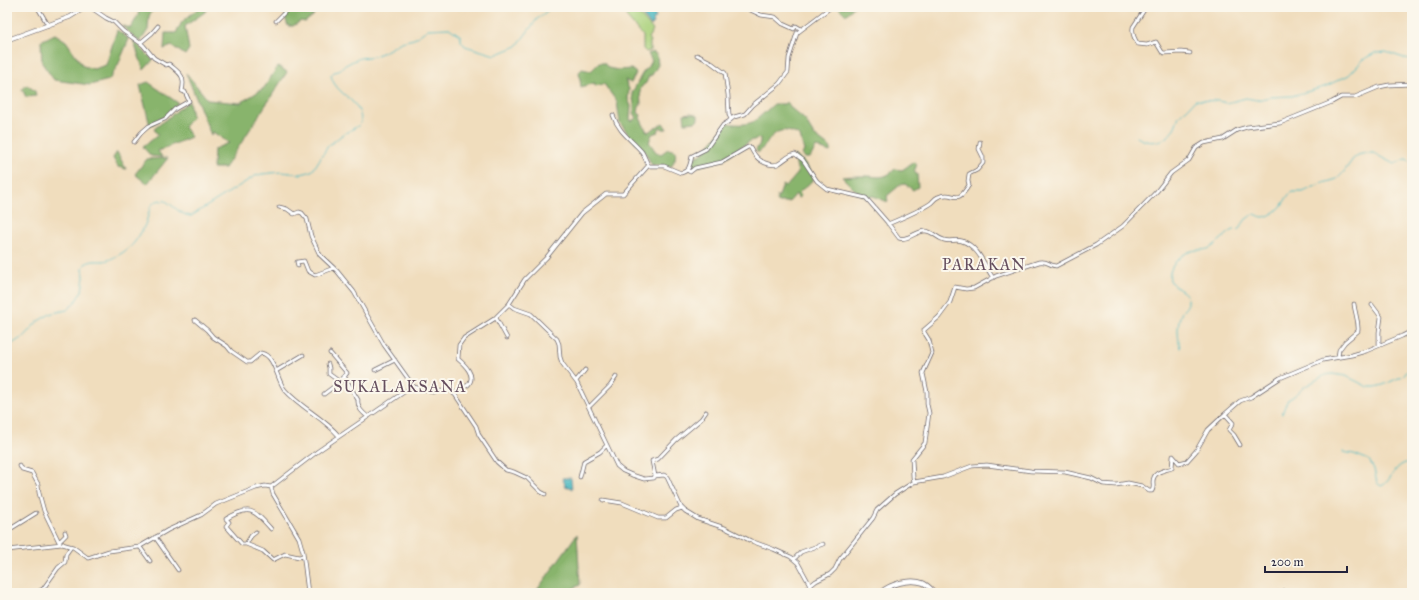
<svg xmlns="http://www.w3.org/2000/svg" width="1419" height="600" viewBox="0 0 1419 600" font-family="'IM FELL Great Primer',serif">
<style>
.green{fill:#abd27d;stroke:#667a5c}
.forest{fill:#88b46c;stroke:#556b54}
.water{fill:#49b8c0;stroke:#366d7e}
.lines{fill:none;stroke-linecap:round;stroke-linejoin:round}
.stream{stroke:#49b8c0;stroke-width:1}
.minor-casing{stroke:#6a6368;stroke-width:4.5}
.tertiary-casing{stroke:#6a6368;stroke-width:5}
.secondary-casing{stroke:#6a6368;stroke-width:5.5}
.minor{stroke:#fff;stroke-width:3}
.tertiary{stroke:#fff;stroke-width:3.5}
.secondary{stroke:#fff;stroke-width:4}
.labels{text-anchor:middle;stroke-width:4;stroke-linejoin:round;paint-order:stroke}
.quarter-label{font-size:16px;letter-spacing:1px;fill:#664f5f;stroke:#fbf7ec}
</style>
<rect width="100%" height="100%" fill="#fbf7ec"/>
<filter id="ink" filterUnits="userSpaceOnUse"><feTurbulence type="fractalNoise" baseFrequency=".025" numOctaves="2"/><feDisplacementMap in="SourceGraphic" scale="8" xChannelSelector="R" yChannelSelector="G"/><feConvolveMatrix kernelMatrix="1 2 1 2 8 2 1 2 1" color-interpolation-filters="sRGB"/></filter>
<filter id="wash" filterUnits="userSpaceOnUse"><feTurbulence type="fractalNoise" baseFrequency=".012" numOctaves="4" result="noise"/><feDisplacementMap in="SourceGraphic" scale="16" xChannelSelector="R" yChannelSelector="G"/><feGaussianBlur stdDeviation="0.9" result="paint"/><feColorMatrix in="noise" values="0 0 0 0 0 0 0 0 0 0 0 0 0 0 0 0 0 1.4 0 .05"/><feComposite in="paint" operator="in"/></filter>
<g filter="url(#wash)">
<rect width="100%" height="100%" fill="#f0ddbd"/>
<!-- green -->
<path class="green" d="M 624,7 L 633,7 L 653,30 L 648,38 L 650,41 L 650,51 L 646,52 L 643,49 L 643,36 L 627,18 Z"/>
<!-- forest -->
<path class="forest" d="M 133,7 L 155,7 L 149,16 L 148,30 L 140,42 L 122,26 L 131,28 L 139,13 Z
M 200,7 L 208,7 L 205,12 L 185,26 L 189,49 L 185,55 L 172,46 L 164,49 L 165,33 L 176,33 L 182,22 Z
M 296,7 L 322,7 L 322,10 L 316,9 L 313,16 L 305,22 L 301,21 L 293,26 L 288,26 L 285,17 L 289,9 L 296,10 Z
M 838,7 L 854,7 L 846,15 Z
M 117,30 L 129,39 L 118,65 L 109,80 L 90,85 L 54,80 L 42,63 L 41,41 L 55,34 L 66,41 L 83,66 L 94,69 L 106,65 Z
M 133,40 L 153,60 L 144,70 Z
M 653,52 L 657,55 L 658,65 L 652,75 L 649,76 L 646,83 L 642,86 L 640,90 L 641,104 L 639,107 L 638,113 L 641,115 L 640,118 L 646,130 L 648,132 L 663,123 L 667,129 L 663,129 L 660,127 L 658,132 L 652,134 L 649,142 L 656,152 L 661,154 L 668,149 L 676,151 L 675,159 L 671,167 L 652,165 L 645,152 L 630,136 L 620,123 L 617,102 L 604,84 L 595,86 L 595,83 L 581,87 L 579,72 L 582,69 L 591,71 L 599,63 L 604,63 L 608,68 L 618,70 L 631,69 L 636,73 L 631,83 L 625,80 L 629,89 L 628,99 L 631,106 L 630,119 L 631,121 L 637,118 L 634,113 L 634,104 L 632,93 L 642,74 L 652,61 L 648,54 Z
M 278,66 L 287,72 L 225,168 L 213,168 L 214,149 L 229,143 L 213,132 L 211,135 L 186,73 L 208,100 L 240,103 L 264,88 Z
M 148,82 L 178,103 L 165,116 L 150,126 L 140,85 Z
M 27,85 L 35,91 L 36,96 L 26,97 L 22,89 Z
M 189,101 L 192,117 L 184,127 L 191,137 L 158,151 L 162,157 L 151,156 L 143,147 L 158,135 L 154,129 Z
M 787,102 L 792,109 L 805,120 L 814,135 L 831,148 L 830,152 L 816,147 L 810,158 L 805,158 L 801,155 L 804,151 L 800,136 C 775,122 773,138 758,153 L 756,150 L 760,143 L 760,138 L 750,141 L 724,159 L 690,169 L 693,158 L 702,154 L 728,123 C 738,125 746,125 755,121 L 774,104 L 784,104 Z
M 691,113 L 698,115 L 698,119 L 695,122 L 685,123 L 684,114 Z
M 117,152 L 126,169 L 118,167 L 113,158 Z
M 794,155 L 804,162 L 814,178 C 809,185 804,187 799,193 L 801,196 L 798,198 L 796,194 L 789,202 L 777,202 L 777,196 L 779,196 L 783,185 L 786,187 L 798,173 Z
M 168,158 L 147,184 L 135,174 L 147,159 Z
M 914,162 L 917,164 L 914,172 L 917,174 L 918,187 L 913,190 L 905,184 L 900,185 L 887,196 L 888,202 L 873,196 L 867,197 L 861,195 L 855,190 L 842,177 C 850,176 861,176 868,176 C 880,177 885,179 895,169 L 902,170 Z
M 577,534 L 580,585 L 572,589 L 574,593 L 535,593 Z"/>
<!-- water -->
<path class="water" d="M 644,7 L 654,8 L 653,9 L 656,18 L 653,20 L 654,23 L 651,26 L 640,12 Z
M 562,478 L 571,478 L 572,489 L 569,487 L 564,486 L 565,484 Z"/>
<g class="lines">
<!-- stream -->
<path class="stream" d="M 1137,137 C 1149,145 1166,143 1173,130 C 1176,126 1177,120 1179,116 C 1182,112 1186,110 1189,107 C 1191,105 1193,102 1195,100 L 1218,101 L 1227,103 L 1246,98 L 1257,100 L 1270,97 L 1292,96 L 1324,87 L 1349,75 L 1364,59 L 1375,53 L 1386,52 L 1404,58 L 1412,59
M 7,347 L 23,337 L 38,321 L 52,313 L 67,310 L 75,302 L 82,291 L 84,277 L 83,268 L 85,264 C 92,260 96,261 103,261 C 111,261 128,250 133,244 C 138,238 145,227 147,219 C 150,210 149,203 160,200 L 163,202 L 164,200 C 173,205 182,216 191,216 L 255,176 L 262,174 L 281,172 L 301,174 L 309,172 L 313,170 L 328,146 L 342,135 L 358,126 L 361,123 C 362,98 335,96 331,75 L 334,72 L 339,71 L 342,67 L 353,61 L 360,58 L 375,56 L 388,50 L 401,42 L 414,39 L 428,29 L 449,28 L 461,36 L 461,41 L 465,46 L 495,55 L 517,46 L 537,19 L 552,7
M 1180,348 C 1178,336 1176,324 1182,312 C 1184,309 1188,306 1188,302 C 1189,290 1174,290 1170,280 C 1167,268 1181,253 1192,251 C 1198,249 1204,251 1210,248 C 1216,245 1229,231 1234,230 C 1236,229 1238,230 1239,229 L 1246,219 L 1254,214 C 1257,214 1259,217 1263,217 C 1269,217 1279,210 1282,205 C 1286,200 1287,195 1292,192 L 1303,192 L 1320,184 L 1337,179 L 1343,173 L 1353,159 L 1358,155 L 1366,153 L 1373,153 L 1394,164 L 1406,159 L 1412,162
M 1282,414 L 1287,401 L 1298,393 L 1304,387 L 1325,375 L 1332,374 L 1346,376 L 1368,387 L 1375,387 L 1383,385 L 1401,377 L 1412,367
M 1343,452 L 1354,454 L 1369,460 L 1374,469 L 1377,483 L 1381,486 C 1392,482 1393,462 1412,462"/>
</g>
</g>
<g filter="url(#ink)">
<g class="lines">
<!-- minor casing -->
<g class="minor-casing">
<path id="minor" d="M 90,7 L 106,18 L 114,22 L 123,31 L 143,45 L 154,58 L 166,65 L 169,64 C 179,73 186,75 182,91 L 185,92 L 189,101 L 175,109 L 165,119 L 149,126 L 141,133 L 134,142
M 744,7 L 761,15 L 775,17 L 783,24 L 794,29 L 796,26 L 801,29
M 1146,7 L 1133,27 C 1132,33 1135,40 1138,44 L 1147,45 L 1156,42 L 1162,52 L 1164,53 L 1181,52 L 1190,53
M 38,8 L 48,25
M 276,21 L 284,13 L 288,7
M 140,43 L 152,33 L 158,26
M 697,55 L 709,61 L 725,73 L 728,95 L 729,115 L 731,119
M 613,115 C 619,133 631,139 642,152 C 645,157 646,162 649,166
M 687,170 L 690,172 L 695,168 L 722,162 L 748,147 L 750,147 C 752,150 753,153 755,155 C 759,161 770,167 778,164 C 784,161 788,155 795,154 L 803,160 L 817,181 L 827,189 L 866,198 L 887,222 L 899,238 C 908,241 916,231 925,231 C 933,231 936,238 944,240 C 950,242 956,239 962,241 C 978,246 985,266 993,278
M 279,207 L 287,209 L 294,214 L 299,212 L 302,213 L 307,219 L 311,236 L 320,255 L 337,271 L 354,292 L 384,345 L 414,387
M 888,224 C 900,219 921,210 931,203 C 933,201 935,198 938,197 C 955,189 955,208 969,185 L 968,181 L 969,174 L 977,170 L 983,163 L 983,157 L 979,149 L 980,142
M 298,266 L 297,262 L 304,261 L 308,271 L 315,275 L 334,268
M 509,304 L 514,308 L 531,314 L 557,339 L 559,344 L 560,357 L 562,363 L 577,383 L 617,466 L 623,471 L 632,475 L 644,479 L 654,478 L 655,476 L 664,475 L 667,477 L 681,507 L 685,511 L 698,519 L 725,528 L 751,541 L 773,549 L 791,557 L 798,563 L 810,585
M 1372,305 L 1381,317 L 1379,332 L 1379,345
M 496,318 L 507,338
M 195,320 L 207,330 L 213,337 L 227,346 L 231,351 L 247,362 L 250,362 L 261,353 C 275,355 277,381 285,390 C 301,408 324,418 339,436
M 1338,357 L 1339,350 L 1345,342 L 1358,331 C 1359,321 1355,314 1354,304
M 328,364 L 329,368 L 329,374 L 340,382
M 375,370 L 395,360
M 276,371 L 303,355
M 344,376 L 358,400 C 357,408 363,413 368,417
M 576,381 L 585,370
M 324,394 L 340,382 L 347,373 L 330,353
M 454,394 C 458,389 464,388 468,385 C 477,376 464,364 458,359 L 459,345 L 464,338 L 494,319 L 509,304 L 525,279 L 546,258 L 582,213 L 606,194 L 623,194 L 648,166 L 664,166 L 681,173 C 690,171 690,164 692,156 L 706,149 L 723,125 L 728,122 L 734,117 L 745,114 L 753,105 L 779,84 L 788,72 L 789,58 L 797,33 L 831,7
M 589,407 L 610,386 L 616,377
M 1225,414 L 1233,423 L 1229,430 L 1234,435 L 1240,445
M 20,466 L 22,470 L 32,473 L 38,484 L 39,493 L 44,511 L 60,544
M 655,476 L 652,461 L 658,459 L 676,440 L 701,419 L 706,412
M 580,477 L 584,461 L 600,452 L 607,445
M 914,482 L 913,477 L 912,459 L 925,443 L 929,413 L 927,404 L 927,392 L 923,373 L 932,353 L 929,340 L 924,332 L 924,330 L 939,317 L 950,302 L 955,287 L 966,289 L 974,288 L 996,276 L 1039,262 C 1048,260 1049,266 1056,266 L 1096,245 L 1123,226 L 1157,191 L 1171,173 L 1189,160 L 1196,148 L 1204,143 L 1223,139 L 1237,130 L 1247,127 L 1280,123 L 1332,102 L 1341,97 L 1355,97 L 1379,87 L 1389,85 L 1412,84
M 271,487 L 273,494 L 299,538 L 303,552 L 308,593
M 603,500 L 622,503 L 658,518 L 666,518 L 676,510 L 682,508
M 7,531 L 36,513
M 256,532 L 251,536 L 246,544 L 263,551 L 273,560 L 285,554 L 299,557 L 303,556
M 155,537 L 178,570
M 60,541 L 66,535 L 65,532
M 246,544 L 242,544 L 241,543 L 226,526 L 229,522 L 226,519 C 250,504 254,510 271,529
M 140,547 L 150,561
M 7,550 L 62,544 L 73,547 L 88,558 L 109,551 L 139,547 L 168,530 L 201,515 L 216,504 L 256,488 L 265,486 L 271,487 L 318,451 L 410,388 L 414,387 L 433,392 L 452,390 L 476,426 L 479,435 L 497,462 L 506,470 L 514,472 L 527,478 L 541,492 L 545,494
M 794,559 L 801,552 L 823,544
M 36,593 L 43,589 L 58,568 L 65,562 L 66,554 L 71,547
M 801,593 L 816,581 L 830,574 L 835,569 L 840,559 L 873,518 L 877,510 L 895,494 L 914,482 L 943,477 L 972,466 L 987,465 L 1031,471 L 1065,472 L 1091,478 L 1103,484 L 1116,485 L 1128,483 L 1142,486 L 1149,491 L 1152,491 C 1154,488 1153,486 1153,482 C 1153,471 1164,471 1172,468 L 1173,456 L 1179,463 L 1187,461 L 1196,451 L 1208,430 L 1225,414 L 1240,401 L 1251,397 L 1280,378 L 1323,360 L 1352,355 L 1366,351 L 1402,336 L 1412,331
M 1281,593 L 1283,591"/>
</g>
<!-- tertiary casing -->
<g class="tertiary-casing">
<path id="tertiary" d="M 7,40 L 70,17 L 86,7"/>
</g>
<!-- secondary casing -->
<g class="secondary-casing">
<path id="secondary" d="M 880,593 C 890,584 910,578 923,583 C 928,585 931,589 935,593"/>
</g>
<!-- minor -->
<use href="#minor" class="minor"/>
<!-- tertiary -->
<use href="#tertiary" class="tertiary"/>
<!-- secondary -->
<use href="#secondary" class="secondary"/>
</g>
</g>
<g class="labels">
<!-- quarter labels -->
<g class="quarter-label">
<text x="984" y="270">PARAKAN</text>
<text x="400" y="392">SUKALAKSANA</text>
</g>
</g>
<!-- margin -->
<rect width="1419" height="600" fill="none" stroke="#fbf7ec" stroke-width="24"/>
<!-- scale -->
<path d="M1265 566v6h82v-6" fill="none" stroke="#22223b" stroke-width="2"/>
<text x="1271" y="566" font-size="12" fill="#22223b" stroke="#fbf7ec" stroke-width="3" paint-order="stroke">200 m</text>
</svg>
